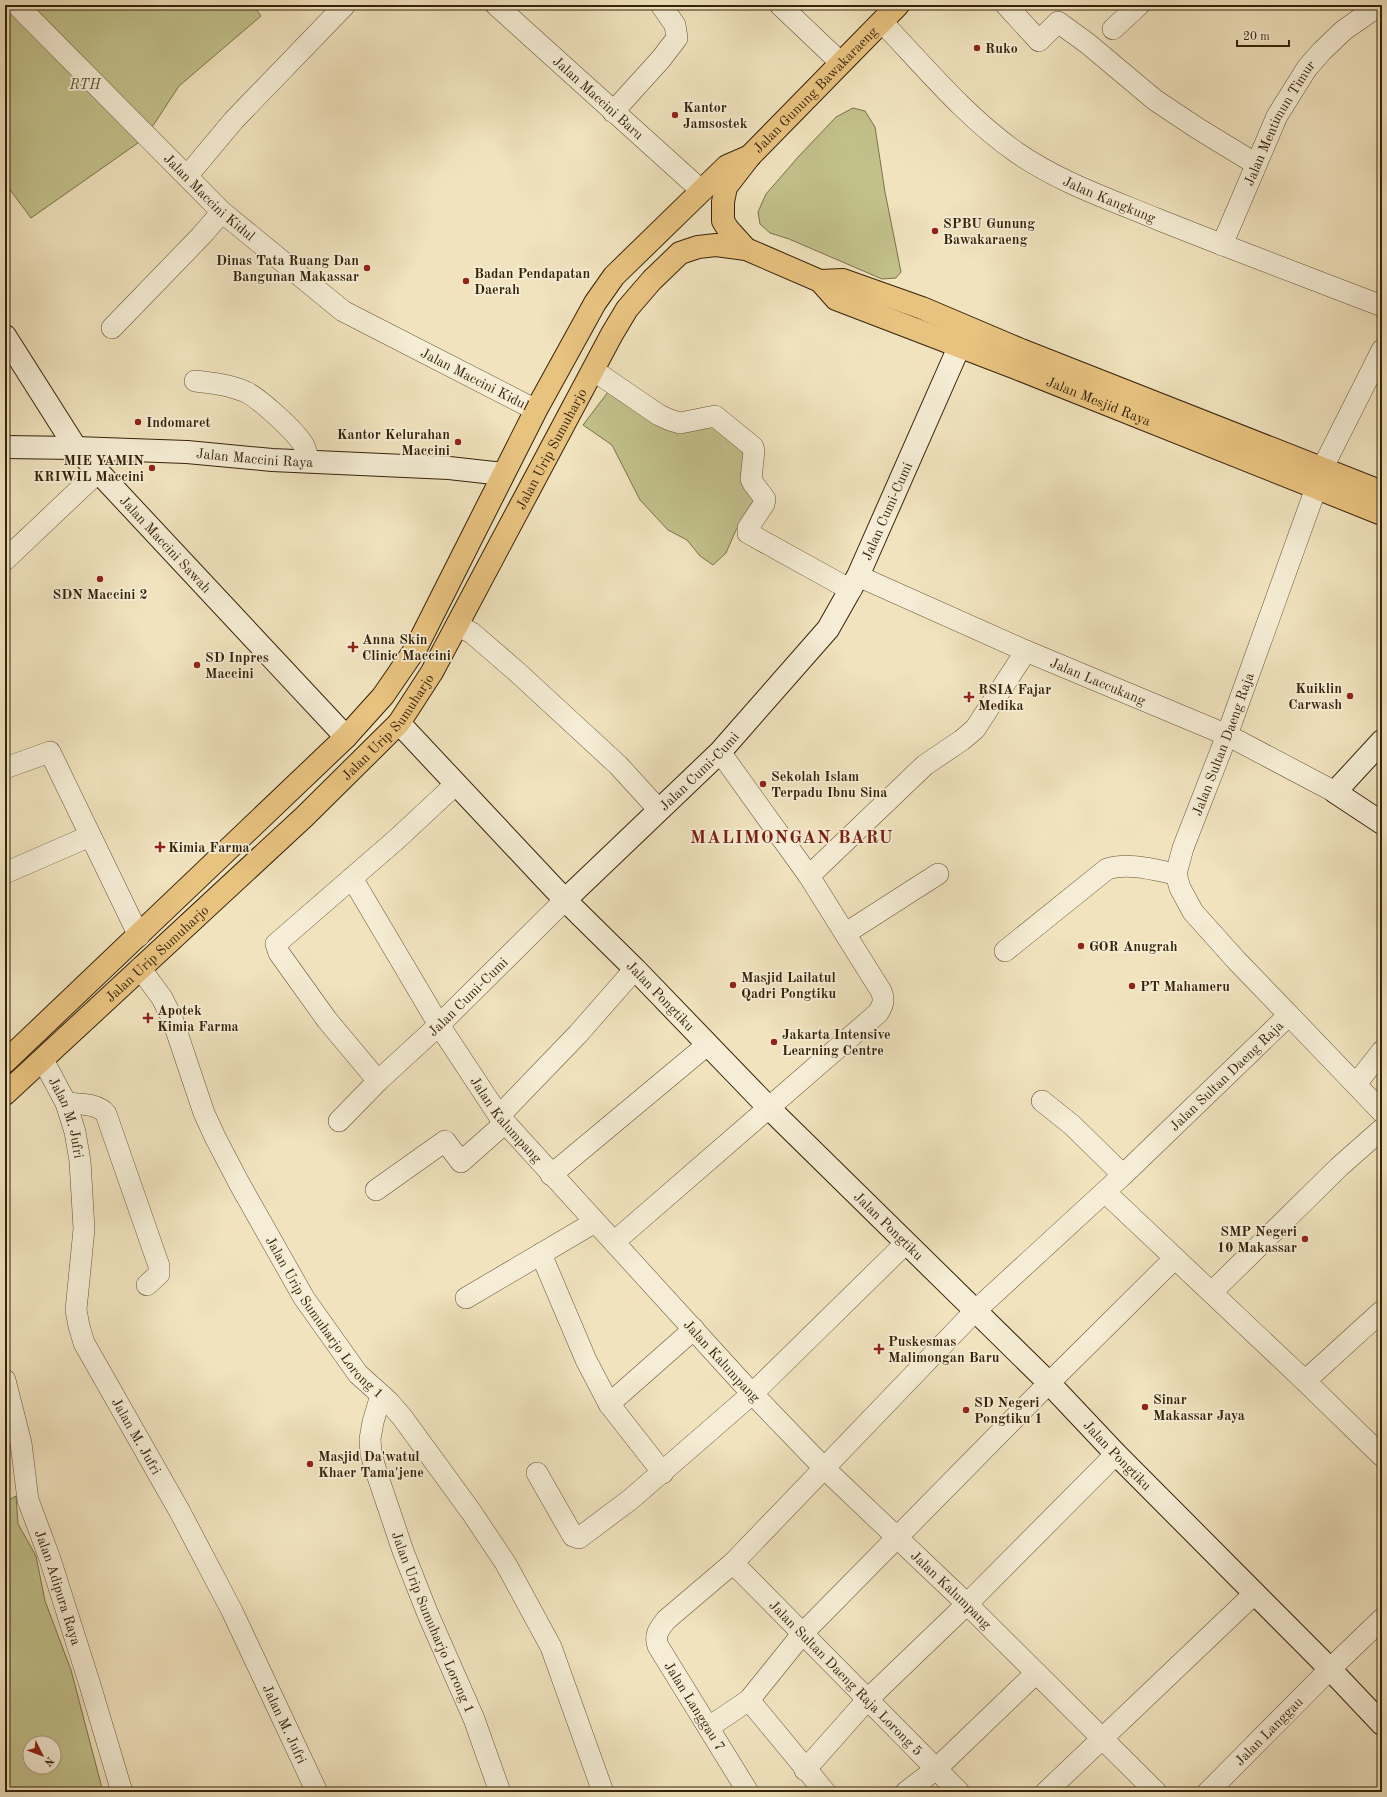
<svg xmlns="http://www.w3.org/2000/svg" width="1387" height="1797" viewBox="0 0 1387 1797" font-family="'Old Standard TT',serif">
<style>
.green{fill:#c2c18c;stroke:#7c724a;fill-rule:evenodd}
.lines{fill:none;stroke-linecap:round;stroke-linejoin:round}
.street-casing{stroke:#645236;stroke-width:22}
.secondary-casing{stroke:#362209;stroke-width:24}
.highway-casing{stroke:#362209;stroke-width:24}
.street{stroke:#f5edd5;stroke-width:21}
.secondary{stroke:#f5edd5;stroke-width:22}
.highway{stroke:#e8c27f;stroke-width:22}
.poi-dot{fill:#8f2418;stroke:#f5edd5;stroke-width:1.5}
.labels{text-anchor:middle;stroke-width:3.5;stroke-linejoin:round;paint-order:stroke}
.poi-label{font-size:14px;font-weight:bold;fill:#362209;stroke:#f5edd5;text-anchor:start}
.park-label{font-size:14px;font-style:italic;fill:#605230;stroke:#f5edd5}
.street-label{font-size:14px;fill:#362209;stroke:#f5edd5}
.district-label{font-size:18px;font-weight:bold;letter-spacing:1px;fill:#7a1f14;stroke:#f5edd5}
</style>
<rect width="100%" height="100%" fill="#f0e3be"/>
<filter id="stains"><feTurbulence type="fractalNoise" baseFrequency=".005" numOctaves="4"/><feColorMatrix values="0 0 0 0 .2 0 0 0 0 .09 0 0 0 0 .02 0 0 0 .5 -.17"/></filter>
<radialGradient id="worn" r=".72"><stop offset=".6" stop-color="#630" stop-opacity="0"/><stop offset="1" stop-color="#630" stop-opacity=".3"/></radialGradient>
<!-- green -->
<path class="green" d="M 5,5 L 253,5 L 261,16 L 179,86 L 145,138 L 31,218 L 5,183 Z
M 853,108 L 865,111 L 875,127 L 885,192 L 901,272 L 896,278 L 882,279 L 789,239 L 770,233 L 760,224 L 758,212 L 766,194 L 799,156 L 836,117 Z
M 608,392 L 621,402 L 651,416 L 712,420 L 743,445 L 754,500 L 736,530 L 726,553 L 713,565 L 700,556 L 687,540 L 668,530 L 640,500 L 612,445 L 583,425 Z
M 16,1496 L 18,1524 L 36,1556 L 45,1601 L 71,1670 L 103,1792 L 5,1792 L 5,1502 ZM 30,1743 L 54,1743 L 54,1767 L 30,1767 Z"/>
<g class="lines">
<!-- street casing -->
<g class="street-casing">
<g id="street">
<path id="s1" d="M 17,5 L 222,212 L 343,311 L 536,410"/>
<path id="s2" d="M 496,5 L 702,191"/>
<path d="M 780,5 L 841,63"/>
<path d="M 1006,5 L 1039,41 L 1058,22 L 1087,43 L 1155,100 L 1197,128 L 1256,164"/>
<path id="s3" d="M 882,22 C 924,66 966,117 1016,152 C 1059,182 1109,199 1157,219 C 1232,249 1307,277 1382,306"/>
<path d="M 1113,29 L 1139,5"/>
<path d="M 613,112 L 661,59 L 677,38 L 675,25 L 661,5"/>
<path d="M 188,175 L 234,120 L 345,5"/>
<path id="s4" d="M 1222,245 L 1277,116 L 1307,68 L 1322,51 L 1344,30 L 1380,5"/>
<path d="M 112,328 L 201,236 L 222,212"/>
<path d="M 593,370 L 659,415 L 670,420 L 680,423 L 715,416 L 753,447 L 754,451 L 751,479 L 753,483 L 765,499 L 764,504 L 748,528 L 748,533 L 851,590"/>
<path d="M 195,381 C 213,383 230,385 246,392 C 260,399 294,430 303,444 C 306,449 307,455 309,461"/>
<path d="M 1322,469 L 1382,350"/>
<path d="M 5,560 L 98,472"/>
<path id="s5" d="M 858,576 L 1026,651 L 1227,735 L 1335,792"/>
<path d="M 457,625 L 472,633 L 516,671 L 618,765 L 659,810"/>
<path d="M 5,768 L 50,752 L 139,936"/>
<path d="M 5,873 L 90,836"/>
<path d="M 809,876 L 925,765 L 962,740 L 975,729 L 1026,651"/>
<path id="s6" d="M 352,878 L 439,1025 L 499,1116 L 745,1386 L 824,1468 L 967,1604 L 1156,1792"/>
<path d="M 846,933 L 938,874"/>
<path d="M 1005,951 L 1107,869 C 1129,862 1155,870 1176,874"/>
<path id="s7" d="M 140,968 L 162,998 L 172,1018 L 204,1113 L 215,1137 L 239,1183 L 304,1298 L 358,1374 L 388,1401 L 402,1417 L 472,1513 L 506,1564 L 551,1647 L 603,1792"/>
<path d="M 1289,1015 L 1382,1112"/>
<path id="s8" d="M 43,1060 L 66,1103 L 75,1132 L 80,1161 L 84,1229 L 76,1310 L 79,1326 L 84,1343 L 180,1512 L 232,1611 L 317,1792"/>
<path d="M 378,1081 L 327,1020 L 279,953 L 276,944 L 398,838 L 456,784"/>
<path d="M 1356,1084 L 1382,1051"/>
<path d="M 1042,1101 L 1072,1125 L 1123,1175"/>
<path d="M 66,1103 C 78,1104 98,1103 106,1114 L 159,1266 L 159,1274 L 147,1285"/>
<path d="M 499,1116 L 578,1034 L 635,969"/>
<path id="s9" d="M 339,1121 L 378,1081 L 439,1025 L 565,900"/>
<path d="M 551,1175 L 707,1045"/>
<path d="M 376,1190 L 445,1141 L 461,1162 L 505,1123"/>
<path d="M 1105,1192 L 1305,1381 L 1382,1456"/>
<path d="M 614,1242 L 878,1013 C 883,1005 885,1000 881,991 L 809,876 L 720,752"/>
<path d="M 541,1254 L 586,1360 L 609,1404 L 663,1473"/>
<path d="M 1212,1292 L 1339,1167 L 1382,1129"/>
<path d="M 466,1298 L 595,1222"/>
<path id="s10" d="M 5,1380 L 21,1443 L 28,1500 L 50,1559 L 90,1685 L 122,1792"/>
<path d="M 1305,1381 L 1382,1311"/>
<path id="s11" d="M 381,1395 L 373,1422 L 370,1439 L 371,1454 L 377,1474 L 403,1551 L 427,1612 L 474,1719 L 500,1792"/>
<path d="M 609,1404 L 694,1329"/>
<path d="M 537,1473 L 573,1536 L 579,1538 L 631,1499 L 753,1393 L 906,1243"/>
<path id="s12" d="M 733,1563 L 959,1792"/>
<path d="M 749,1700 L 825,1792"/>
<path d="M 709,1727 L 749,1700 L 803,1633 L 1049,1383 L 1175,1258"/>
<path d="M 805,1770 L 867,1700 L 967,1604 L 1116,1454"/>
<path id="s13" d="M 748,1792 L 658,1646 C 654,1635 659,1629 666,1620 L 733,1563 L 975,1311 L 1123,1175 L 1289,1015 L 1237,961 L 1193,912 L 1180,888 L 1176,874 L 1183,848 L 1227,735 L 1316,488"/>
<path d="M 906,1792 L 936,1769 L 1036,1673"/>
<path d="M 1046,1792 L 1254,1594"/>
<path id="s14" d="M 1208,1792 L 1330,1669 L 1382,1619"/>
</g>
</g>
<!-- secondary casing -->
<g class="secondary-casing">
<g id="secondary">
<path id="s15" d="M 5,336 L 76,448 L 346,737"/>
<path id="s16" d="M 5,447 L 76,448 L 187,452 L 272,460 L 449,468 L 503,474"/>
<path id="s17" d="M 399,723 L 565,900 L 635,969 L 770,1109 L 1049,1383 L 1116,1454 L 1330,1669 L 1382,1724"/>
<path d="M 1382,741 L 1335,792 L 1382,823"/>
<path id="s18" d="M 565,900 L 720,752 L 828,629 L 858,576 L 959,347"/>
</g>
</g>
<!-- highway casing -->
<g class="highway-casing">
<g id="highway">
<path id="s19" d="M 746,249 L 728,229 L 723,221 L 723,202 L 726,187 L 750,156 L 898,5"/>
<path d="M 820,281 L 843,280 L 922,308 L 1021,350 L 1382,492"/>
<path d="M 5,1062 L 346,737 L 383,696 L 416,648 L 536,410 L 595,303 L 614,276 L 727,166 L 750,156"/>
<path id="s20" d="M 5,1094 L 304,817 L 399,723 L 432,672 L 612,334 L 627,309 L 652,280 L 680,253 L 698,247 L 716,245 L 746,249 L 820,281 L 836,299 L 1016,368 L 1382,514"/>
</g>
</g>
<!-- street -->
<use href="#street" class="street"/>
<!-- secondary -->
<use href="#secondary" class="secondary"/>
<!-- highway -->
<use href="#highway" class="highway"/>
</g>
<!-- markers -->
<g class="poi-dot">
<circle cx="977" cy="48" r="4"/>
<circle cx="675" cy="115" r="4"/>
<circle cx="935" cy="231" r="4"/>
<circle cx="367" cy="268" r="4"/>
<circle cx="466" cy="281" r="4"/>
<circle cx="138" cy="422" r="4"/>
<circle cx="458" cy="442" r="4"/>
<circle cx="152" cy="468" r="4"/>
<circle cx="100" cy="579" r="4"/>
<path d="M351 641h4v4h4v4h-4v4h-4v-4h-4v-4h4z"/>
<circle cx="197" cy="665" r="4"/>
<circle cx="1350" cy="696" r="4"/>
<path d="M967 691h4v4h4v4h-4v4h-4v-4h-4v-4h4z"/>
<circle cx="763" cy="784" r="4"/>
<path d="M158 841h4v4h4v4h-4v4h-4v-4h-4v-4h4z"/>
<circle cx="1081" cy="946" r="4"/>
<circle cx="733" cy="985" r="4"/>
<circle cx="1132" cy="986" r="4"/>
<path d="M146 1012h4v4h4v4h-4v4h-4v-4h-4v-4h4z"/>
<circle cx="774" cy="1042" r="4"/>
<circle cx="1305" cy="1239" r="4"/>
<path d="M877 1343h4v4h4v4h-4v4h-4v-4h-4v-4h4z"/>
<circle cx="1145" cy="1407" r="4"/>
<circle cx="966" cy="1410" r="4"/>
<circle cx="310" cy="1464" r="4"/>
</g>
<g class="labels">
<!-- poi labels -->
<g class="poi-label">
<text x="985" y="53">Ruko</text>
<text x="683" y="112">Kantor<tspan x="683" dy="16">Jamsostek</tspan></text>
<text x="943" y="228">SPBU Gunung<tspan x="943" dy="16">Bawakaraeng</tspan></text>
<text x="359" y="265" text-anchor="end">Dinas Tata Ruang Dan<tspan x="359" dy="16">Bangunan Makassar</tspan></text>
<text x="474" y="278">Badan Pendapatan<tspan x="474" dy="16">Daerah</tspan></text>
<text x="146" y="427">Indomaret</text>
<text x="450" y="439" text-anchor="end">Kantor Kelurahan<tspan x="450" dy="16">Maccini</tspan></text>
<text x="144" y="465" text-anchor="end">MIE YAMIN<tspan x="144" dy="16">KRIWIL Maccini</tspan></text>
<text x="100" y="599" text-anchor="middle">SDN Maccini 2</text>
<text x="362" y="644">Anna Skin<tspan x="362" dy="16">Clinic Maccini</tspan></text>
<text x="205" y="662">SD Inpres<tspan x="205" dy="16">Maccini</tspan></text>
<text x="1342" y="693" text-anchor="end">Kuiklin<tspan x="1342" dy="16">Carwash</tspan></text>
<text x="978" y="694">RSIA Fajar<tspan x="978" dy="16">Medika</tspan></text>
<text x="771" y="781">Sekolah Islam<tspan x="771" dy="16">Terpadu Ibnu Sina</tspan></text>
<text x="168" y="852">Kimia Farma</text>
<text x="1089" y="951">GOR Anugrah</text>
<text x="741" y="982">Masjid Lailatul<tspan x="741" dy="16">Qadri Pongtiku</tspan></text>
<text x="1140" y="991">PT Mahameru</text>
<text x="157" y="1015">Apotek<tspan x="157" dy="16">Kimia Farma</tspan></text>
<text x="782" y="1039">Jakarta Intensive<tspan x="782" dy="16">Learning Centre</tspan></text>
<text x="1297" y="1236" text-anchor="end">SMP Negeri<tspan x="1297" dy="16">10 Makassar</tspan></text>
<text x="888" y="1346">Puskesmas<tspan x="888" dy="16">Malimongan Baru</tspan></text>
<text x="1153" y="1404">Sinar<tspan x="1153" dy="16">Makassar Jaya</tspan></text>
<text x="974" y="1407">SD Negeri<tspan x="974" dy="16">Pongtiku 1</tspan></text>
<text x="318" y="1461">Masjid Da'watul<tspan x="318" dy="16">Khaer Tama'jene</tspan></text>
</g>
<!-- park labels -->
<g class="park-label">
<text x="85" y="89">RTH</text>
</g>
<!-- street labels -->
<g class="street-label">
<text dy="5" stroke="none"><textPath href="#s19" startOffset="203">Jalan Gunung Bawakaraeng</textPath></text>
<text dy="5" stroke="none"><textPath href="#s2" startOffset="138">Jalan Maccini Baru</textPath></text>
<text dy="5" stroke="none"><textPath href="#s4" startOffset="135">Jalan Mentimun Timur</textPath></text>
<text dy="5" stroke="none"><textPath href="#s1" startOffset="272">Jalan Maccini Kidul</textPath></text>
<text dy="5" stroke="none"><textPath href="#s3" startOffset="292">Jalan Kangkung</textPath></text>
<text dy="5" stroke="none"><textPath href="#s1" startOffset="596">Jalan Maccini Kidul</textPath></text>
<text dy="5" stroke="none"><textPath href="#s20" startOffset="1545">Jalan Mesjid Raya</textPath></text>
<text dy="5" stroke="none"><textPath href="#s20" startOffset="855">Jalan Urip Sumuharjo</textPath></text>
<text dy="5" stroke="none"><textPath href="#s16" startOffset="250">Jalan Maccini Raya</textPath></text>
<text dy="5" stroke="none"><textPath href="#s18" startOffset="510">Jalan Cumi-Cumi</textPath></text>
<text dy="5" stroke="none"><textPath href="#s15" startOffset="264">Jalan Maccini Sawah</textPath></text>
<text dy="5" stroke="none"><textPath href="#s5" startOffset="262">Jalan Laccukang</textPath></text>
<text dy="5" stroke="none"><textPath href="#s20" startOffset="531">Jalan Urip Sumuharjo</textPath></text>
<text dy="5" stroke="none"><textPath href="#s13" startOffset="1390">Jalan Sultan Daeng Raja</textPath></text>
<text dy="5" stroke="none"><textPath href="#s18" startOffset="186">Jalan Cumi-Cumi</textPath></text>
<text dy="5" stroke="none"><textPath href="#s20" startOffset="207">Jalan Urip Sumuharjo</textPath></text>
<text dy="5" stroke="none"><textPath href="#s17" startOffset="378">Jalan Pongtiku</textPath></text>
<text dy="5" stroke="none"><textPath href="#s9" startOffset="179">Jalan Cumi-Cumi</textPath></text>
<text dy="5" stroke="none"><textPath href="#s13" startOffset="982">Jalan Sultan Daeng Raja</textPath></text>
<text dy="5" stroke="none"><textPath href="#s8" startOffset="63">Jalan M. Jufri</textPath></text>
<text dy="5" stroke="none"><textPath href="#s6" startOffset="287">Jalan Kalumpang</textPath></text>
<text dy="5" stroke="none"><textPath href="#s17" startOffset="702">Jalan Pongtiku</textPath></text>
<text dy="5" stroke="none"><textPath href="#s7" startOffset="398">Jalan Urip Sumuharjo Lorong 1</textPath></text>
<text dy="5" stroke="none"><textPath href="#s6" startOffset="611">Jalan Kalumpang</textPath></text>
<text dy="5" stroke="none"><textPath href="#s8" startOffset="399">Jalan M. Jufri</textPath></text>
<text dy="5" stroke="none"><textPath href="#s17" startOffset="1026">Jalan Pongtiku</textPath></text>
<text dy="5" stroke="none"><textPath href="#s10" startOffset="215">Jalan Adipura Raya</textPath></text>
<text dy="5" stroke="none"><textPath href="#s6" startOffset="935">Jalan Kalumpang</textPath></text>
<text dy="5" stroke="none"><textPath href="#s11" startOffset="240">Jalan Urip Sumuharjo Lorong 1</textPath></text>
<text dy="5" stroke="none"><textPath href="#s12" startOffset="161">Jalan Sultan Daeng Raja Lorong 5</textPath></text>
<text transform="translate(695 1706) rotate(58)" y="5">Jalan Langgau 7</text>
<text dy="5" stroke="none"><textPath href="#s8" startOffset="723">Jalan M. Jufri</textPath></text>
<text dy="5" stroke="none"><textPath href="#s14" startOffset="86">Jalan Langgau</textPath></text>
</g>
<!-- district labels -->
<g class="district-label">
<text x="792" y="843">MALIMONGAN BARU</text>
</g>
</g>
<!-- margin -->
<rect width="1387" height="1797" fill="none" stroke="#f0e3be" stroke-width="20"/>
<rect x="6" y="6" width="1375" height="1785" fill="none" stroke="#362209" stroke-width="2"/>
<rect x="10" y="10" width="1367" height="1777" fill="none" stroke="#362209"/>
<!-- north arrow -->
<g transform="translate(42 1755) rotate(132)"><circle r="19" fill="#f5edd5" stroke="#a99c83"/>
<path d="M0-3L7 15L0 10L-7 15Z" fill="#8f2418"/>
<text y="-6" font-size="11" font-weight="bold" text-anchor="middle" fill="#362209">N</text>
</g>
<!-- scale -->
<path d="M1237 40v6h52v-6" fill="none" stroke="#362209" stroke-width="2"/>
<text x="1243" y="40" font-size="12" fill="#362209" stroke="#f5edd5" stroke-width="3" paint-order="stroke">20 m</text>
<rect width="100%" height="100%" filter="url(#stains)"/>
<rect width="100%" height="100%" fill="url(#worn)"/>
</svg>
